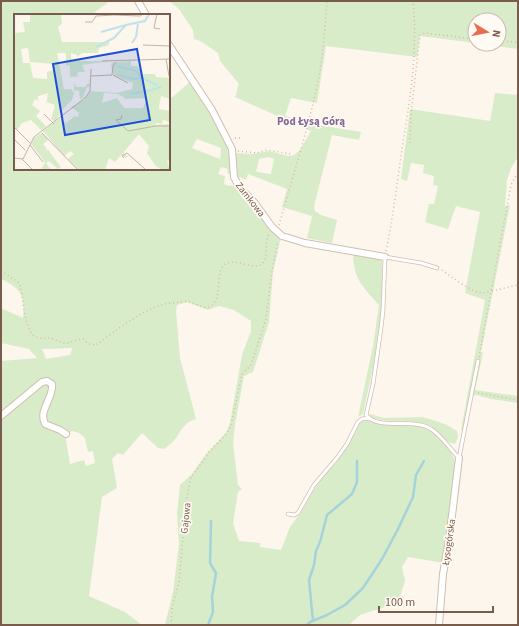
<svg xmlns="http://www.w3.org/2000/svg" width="519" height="626" viewBox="0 0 519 626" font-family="'Source Sans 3',sans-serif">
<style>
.green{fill:#d8ecc9;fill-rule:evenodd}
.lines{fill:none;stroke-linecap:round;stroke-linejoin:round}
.stream{stroke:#a5d3da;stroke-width:2.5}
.lane-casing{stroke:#d1beb0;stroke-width:4.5}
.street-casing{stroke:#d1beb0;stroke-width:8}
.path{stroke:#d9b8a5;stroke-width:1.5;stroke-dasharray:1 3;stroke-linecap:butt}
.lane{stroke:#fff;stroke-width:3}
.street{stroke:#fff;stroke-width:6}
.labels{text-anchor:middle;stroke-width:3.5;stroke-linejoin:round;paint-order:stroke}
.street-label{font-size:10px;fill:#7a5c4d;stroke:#fffaf3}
.neighbourhood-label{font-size:11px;font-weight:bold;fill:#846695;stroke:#fffaf3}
.inset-river{fill:none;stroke:#bfe3e8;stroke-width:2}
.inset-road{fill:none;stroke:#c5b3a7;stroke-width:1}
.view{fill:#1d4ed8;fill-opacity:0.15;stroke:#1d4ed8;stroke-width:2}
.inset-edge{fill:none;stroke:#7a5c4d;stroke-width:2}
</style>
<rect width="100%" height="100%" fill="#fdf6ec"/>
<!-- green -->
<path class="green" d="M 1,1 L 110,1 L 91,15 L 15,15 L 15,169 L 169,169 L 169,100 L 192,80 C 207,107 234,142 230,174 L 227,173 L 228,169 L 221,167 L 218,174 L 225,176 L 224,184 L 229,186 L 236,185 L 255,206 L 272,232 L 281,237 L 273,272 L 269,322 L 253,372 L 244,376 L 235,424 L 233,443 L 238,485 L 242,489 L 238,492 L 233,523 L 239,541 L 260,543 L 260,547 L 281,550 L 290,527 L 302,511 L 312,493 L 323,477 L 337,462 L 361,421 C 370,418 381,424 391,424 C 398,425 406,424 413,425 C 430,427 452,445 455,463 C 455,467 455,471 454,475 L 444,563 L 408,557 L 402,567 L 405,581 L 398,603 L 360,615 L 349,625 L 165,625 L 173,592 L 179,544 L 177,513 L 180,485 L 192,474 L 206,454 L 226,433 L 230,423 L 242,355 L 251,331 L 251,321 L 234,310 L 219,306 L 208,310 L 187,302 L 177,305 L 176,311 L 180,358 L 196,419 C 185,422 182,429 176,438 C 173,442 168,446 164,449 L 158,448 L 142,433 L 123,455 L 118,453 L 112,459 L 117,488 L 102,497 L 89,596 L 125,612 L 142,625 L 1,625 L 1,361 L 37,358 L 29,349 L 1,343 L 1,308 L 23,318 C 25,296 22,289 1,279 ZM 197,139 L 221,148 L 220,159 L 192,148 ZM 42,349 L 72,348 L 72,349 L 70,355 L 46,359 ZM 72,431 L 79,433 L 85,438 L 88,452 L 93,451 L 95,463 L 86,466 L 84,460 L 70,464 L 65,435 Z
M 169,1 L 518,1 L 518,49 L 479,44 L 499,44 L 499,20 L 475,20 L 475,43 L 420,36 L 417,57 L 326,46 L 317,103 L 291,98 L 285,116 L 312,124 L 361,132 L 359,140 L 332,135 L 314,206 L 315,211 L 321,215 L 337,220 L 332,243 L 307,238 L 312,216 L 282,207 L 287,189 L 248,174 L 246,180 L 237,176 L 236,174 L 234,153 L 252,154 L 269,151 L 288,156 L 294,155 L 300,150 L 311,131 L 235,97 L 239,84 L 220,61 L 218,53 C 210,48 203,41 194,39 L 193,30 L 179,9 ZM 269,157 L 274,159 L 271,174 L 256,172 L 259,159 Z
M 495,93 L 518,95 L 518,157 L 511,168 L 507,180 L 505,206 L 510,205 L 481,352 L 483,353 L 475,390 L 518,396 L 518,403 L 491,399 L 476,395 L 473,396 L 466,431 L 461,430 L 485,300 L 465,293 L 480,212 L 456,206 L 448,229 L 425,222 L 429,204 L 434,204 L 438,186 L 433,185 L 434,176 L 423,173 L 424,165 L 411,163 L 407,181 L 401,179 L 410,109 L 490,121 Z
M 353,252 L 377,257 L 382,261 L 382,307 L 374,363 L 363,414 L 358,417 L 373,346 L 379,305 C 363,287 353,279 353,252 Z
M 370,414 L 384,418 L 423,417 L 445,424 L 457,431 L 458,437 L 455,444 C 442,442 441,431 430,426 C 411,417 388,425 369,416 Z"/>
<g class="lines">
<!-- stream -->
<path class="stream" d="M 313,621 L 309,580 L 314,565 L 316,551 L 320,542 L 327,515 L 352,494 L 357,482 L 357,461
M 208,625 L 213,612 L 212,597 L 216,573 L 210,563 L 211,521
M 307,625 L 310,622 L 327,615 L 345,605 L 363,588 L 382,559 L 398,529 L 413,497 L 416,475 L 424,461"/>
<!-- lane casing -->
<g class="lane-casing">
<path id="lane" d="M 437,268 L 421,263 L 385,257 L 383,310 L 381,328 L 373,384 L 366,415 C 379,431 414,417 431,429 C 442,436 450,449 459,458
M 459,458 L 478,361
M 288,514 L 294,515 L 298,513 L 314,485 L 337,458 L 347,444 L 358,422 L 362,419 L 369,418"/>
</g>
<!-- street casing -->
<g class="street-casing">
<path id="street" d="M 138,1 L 146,15
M 169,45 L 212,110 L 232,149 L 234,177 L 240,188 L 254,202 L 272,227 L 282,236 L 305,243 L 385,257
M 1,416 L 42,382 L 47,381 L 52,384 C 54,398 38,410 45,424 L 60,430 L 66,434
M 439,625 L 443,574 L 449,540 L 459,458"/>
</g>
<!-- path -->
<path class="path" d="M 499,41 L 518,42
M 235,138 L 241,138
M 410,143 L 411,114 L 420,35 L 425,33 L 475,39
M 238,151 L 257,153 L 267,150 L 291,154
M 279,225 C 292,179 307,133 317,86 C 323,58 325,29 327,1
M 386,251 C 393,218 397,184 402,149 C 410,100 418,51 413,1
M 442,270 C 452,277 472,293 484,293 C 487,293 489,291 492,289
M 1,271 L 18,282 L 20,285 C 24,299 23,325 34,336 C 39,339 45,338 50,338 C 55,339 62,344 68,343 C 73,342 76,339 83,339 L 89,344 L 96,345 C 114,332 139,312 161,305 C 167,303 173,303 179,302 C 182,302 186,301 188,302 C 194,302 203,309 209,307 C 224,301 214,275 224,265 C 235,255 260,276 265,259 C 267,252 266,245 267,238 L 269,234
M 492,291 L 518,285
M 479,357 L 511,185 L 518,172
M 478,393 L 518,400
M 171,625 L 172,608 L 179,582 L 186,503 L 191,477 L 202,463 L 209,452 L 227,433 L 231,425 L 242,374 L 251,365 L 266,319 L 272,271 L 278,241"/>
<!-- lane -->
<use href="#lane" class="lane"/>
<!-- street -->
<use href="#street" class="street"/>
</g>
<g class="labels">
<!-- street labels -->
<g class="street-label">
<text transform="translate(251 199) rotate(52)" y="4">Zamkowa</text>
<text transform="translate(185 518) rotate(-84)" y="4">Gajowa</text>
<text transform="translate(448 542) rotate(-82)" y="4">Łysogórska</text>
</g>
<!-- neighbourhood labels -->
<g class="neighbourhood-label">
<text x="311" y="125">Pod Łysą Górą</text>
</g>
</g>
<!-- overview -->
<g transform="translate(14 14)">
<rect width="156" height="156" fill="#fdf6ec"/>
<path d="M 16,0 L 47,0 L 48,10 L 44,13 L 48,28 L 95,28 L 95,31 L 85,34 L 84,39 L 68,39 L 63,43 L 63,41 L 57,39 L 57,45 L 60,47 L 92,47 L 93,40 L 93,47 L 98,47 L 68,51 L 71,58 L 64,58 L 63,61 L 66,62 L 56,63 L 56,52 L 52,51 L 52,39 L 43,39 L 50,75 L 57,75 L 60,79 L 60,69 L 62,73 L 71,73 L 73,70 L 76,70 L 76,73 L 73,73 L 69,84 L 66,85 L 65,77 L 61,76 L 58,86 L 48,96 L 41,108 L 37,105 L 41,91 L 33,88 L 32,91 L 34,79 L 24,82 L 24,86 L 26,88 L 21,85 L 18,91 L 26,97 L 22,102 L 32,112 L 28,117 L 17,106 L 8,109 L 3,116 L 0,113 L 0,19 L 11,18 L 9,8 L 16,8 ZM 14,34 L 16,48 L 38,50 L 39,56 L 33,58 L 33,65 L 19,64 L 16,49 L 9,49 L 7,35 ZM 117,47 L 117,52 L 123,52 L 129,60 L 141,60 L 142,63 L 156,64 L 156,85 L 147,82 L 145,92 L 145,95 L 156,97 L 156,108 L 149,106 L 148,110 L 142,109 L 141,111 L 154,110 L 156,113 L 156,146 L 153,147 L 156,156 L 148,156 L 141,151 L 133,139 L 135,132 L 125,120 L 109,139 L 112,142 L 115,141 L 112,144 L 107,141 L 101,148 L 95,144 L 91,156 L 65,156 L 54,145 L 60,140 L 56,137 L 50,142 L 29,117 L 46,104 L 52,109 L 61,102 L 64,103 L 65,99 L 57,93 L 70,86 L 76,77 L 103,79 L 118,75 L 119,69 L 100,62 L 97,53 L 98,48 ZM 90,79 L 104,80 L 112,85 L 133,84 L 129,94 L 110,94 L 103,84 L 88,89 ZM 28,119 L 34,126 L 29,130 L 33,135 L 31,137 L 34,136 L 47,153 L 44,155 L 35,147 L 32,149 L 37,156 L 27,156 L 31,148 L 17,130 L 20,124 Z" fill="#d8ecc9" fill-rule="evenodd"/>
<path class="inset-river" d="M 87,18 L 112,11M 118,29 L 122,23 L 124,10M 82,33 L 100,24 L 112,11 L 131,7 L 135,0M 103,52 L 122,57 L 128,64 L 143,71M 105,61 L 118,65 L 127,64M 116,80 L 138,76 L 148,72"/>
<path class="inset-road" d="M 143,0 L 140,14 L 146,15M 100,1 L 126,2 L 129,0M 71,8 L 78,8 L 82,2 L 100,1M 129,31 L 156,32M 152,45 L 155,62M 88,47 L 156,45M 99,61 L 114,69M 77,62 L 98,61 L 99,52 L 102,48M 30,100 L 40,110M 108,101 L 107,105 L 102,106 L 114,117 L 142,112 L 156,112M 0,113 L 16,129M 28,119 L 64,156M 0,125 L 11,136M 16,131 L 29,148M 0,144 L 9,145 L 20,123 L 71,84 L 76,77 L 77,55M 110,144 L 108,142 L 113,139 L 132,156M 8,145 L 19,156"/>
<path class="view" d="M 123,35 L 136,106 L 51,121 L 39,50 Z"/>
<rect width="156" height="156" class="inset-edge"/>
</g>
<!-- border -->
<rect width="519" height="626" fill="none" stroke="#7a5c4d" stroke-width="4"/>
<!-- north arrow -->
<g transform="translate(487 32) rotate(100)"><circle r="19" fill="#fffaf3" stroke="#cabbb1"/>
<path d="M0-3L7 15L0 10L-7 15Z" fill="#e76f51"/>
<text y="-6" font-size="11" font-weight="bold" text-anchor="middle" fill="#7a5c4d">N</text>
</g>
<!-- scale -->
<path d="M379 606v6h114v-6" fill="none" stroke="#7a5c4d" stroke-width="2"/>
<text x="385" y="606" font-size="12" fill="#7a5c4d" stroke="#fffaf3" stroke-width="3" paint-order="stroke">100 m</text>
</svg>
